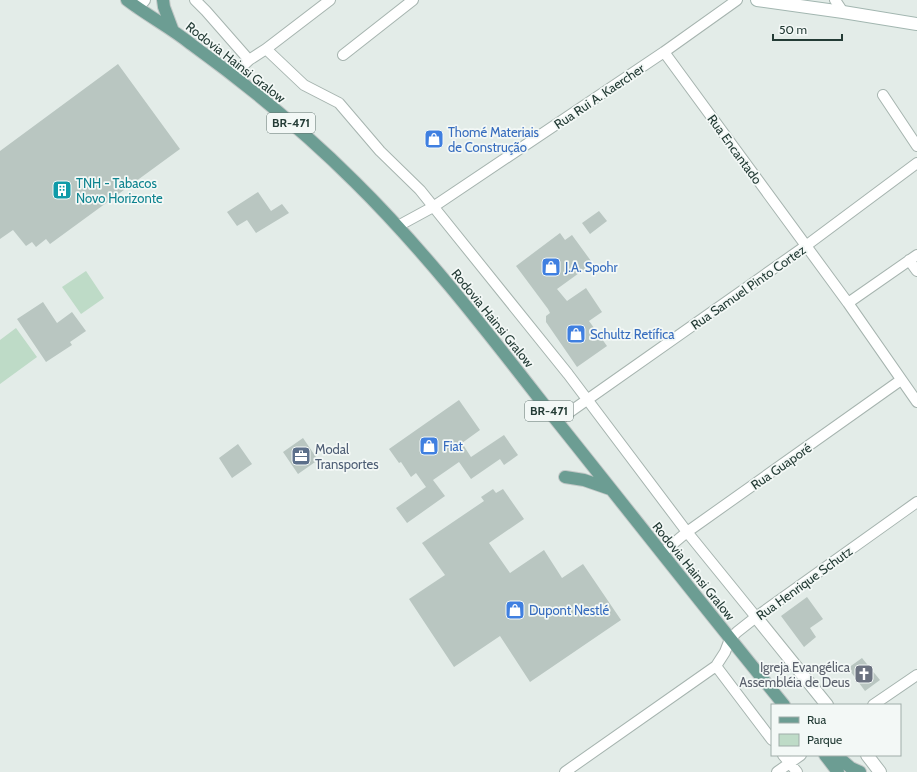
<svg xmlns="http://www.w3.org/2000/svg" width="917" height="772" viewBox="0 0 917 772" font-family="Cabin,sans-serif">
<style>
.green{fill:#bedbc7}
.building{fill:#b9c6c1}
.lines{fill:none;stroke-linecap:round;stroke-linejoin:round}
.minor-casing{stroke:#a6b4af;stroke-width:12}
.tertiary-casing{stroke:#a6b4af;stroke-width:14}
.secondary-casing{stroke:#a2b6b0;stroke-width:14}
.primary-casing{stroke:#c2c8c7;stroke-width:14}
.minor{stroke:#fff;stroke-width:10}
.tertiary{stroke:#fff;stroke-width:12}
.secondary{stroke:#fff;stroke-width:12}
.primary{stroke:#6c9d93;stroke-width:12}
.labels{text-anchor:middle;stroke-width:3.5;stroke-linejoin:round;paint-order:stroke}
.shield{fill:#f3f8f6;stroke:#627470;stroke-width:1}
.shield-label{font-size:12px;font-weight:bold;fill:#243c36}
.street-label{font-size:13px;fill:#243c36;stroke:#f3f8f6}
.shop-label{font-size:13px;fill:#366cbe;stroke:#f3f8f6;text-anchor:start}
.culture-label{font-size:13px;fill:#0d838f;stroke:#f3f8f6;text-anchor:start}
.service-label{font-size:13px;fill:#4e5e75;stroke:#f3f8f6;text-anchor:start}
.worship-label{font-size:13px;fill:#5b616d;stroke:#f3f8f6;text-anchor:end}
</style>
<rect width="100%" height="100%" fill="#e3ece8"/>
<!-- green -->
<path class="green" d="M 86,271 L 104,298 L 81,314 L 62,287 Z
M 16,328 L 37,357 L 0,384 L 0,340 Z"/>
<!-- building -->
<path class="building" d="M 118,64 L 180,149 L 50,244 L 46,239 L 36,247 L 32,242 L 26,246 L 13,230 L 0,239 L 0,151 Z
M 258,192 L 271,211 L 282,204 L 289,213 L 256,233 L 247,220 L 237,226 L 227,212 Z
M 599,211 L 607,221 L 590,234 L 582,223 Z
M 560,233 L 565,240 L 572,235 L 591,261 L 584,266 L 586,268 L 557,289 L 567,301 L 586,288 L 602,312 L 589,321 L 607,346 L 577,367 L 546,322 L 546,316 L 550,313 L 548,309 L 516,266 Z
M 43,302 L 57,323 L 72,312 L 86,331 L 70,342 L 72,345 L 46,362 L 17,319 Z
M 459,400 L 480,430 L 462,443 L 471,457 L 504,435 L 518,455 L 504,465 L 500,459 L 471,479 L 459,462 L 433,480 L 445,496 L 407,523 L 396,508 L 426,487 L 416,473 L 411,477 L 401,462 L 399,463 L 389,449 Z
M 303,438 L 318,460 L 298,474 L 283,452 Z
M 238,444 L 252,464 L 232,478 L 219,458 Z
M 493,489 L 496,493 L 503,489 L 524,519 L 489,543 L 510,573 L 544,550 L 562,578 L 583,564 L 621,620 L 530,682 L 500,636 L 454,667 L 409,599 L 445,575 L 422,543 L 484,501 L 481,497 Z
M 807,597 L 823,619 L 810,628 L 816,637 L 804,647 L 781,616 Z
M 862,658 L 880,680 L 865,691 L 848,668 Z"/>
<g class="lines">
<!-- minor casing -->
<g class="minor-casing">
<path id="minor" d="M 195,0 L 206,11 L 249,60
M 835,0 L 843,12
M 266,49 L 304,85 L 339,103 L 380,151 L 420,190 L 568,374 L 687,532 L 756,617
M 664,52 L 848,303 L 917,402
M 343,55 L 413,0
M 233,75 L 249,60 L 266,49 L 330,0
M 883,95 L 917,146
M 398,226 L 433,207 L 664,52 L 737,0
M 909,260 L 917,271
M 848,303 L 917,255
M 557,421 L 807,245 L 917,163
M 662,553 L 687,532 L 901,380
M 716,666 L 772,740
M 873,705 L 917,675
M 783,755 L 797,772
M 565,772 L 716,666 L 725,652 L 730,639 L 737,632 L 756,617 L 917,502
M 777,772 L 801,755"/>
</g>
<!-- tertiary casing -->
<g class="tertiary-casing">
<path id="tertiary" d="M 137,7 L 144,0
M 756,617 L 827,705
M 867,755 L 880,772"/>
</g>
<!-- secondary casing -->
<g class="secondary-casing">
<path id="secondary" d="M 757,0 L 843,12 L 917,24"/>
</g>
<!-- primary casing -->
<g class="primary-casing">
<path id="primary" d="M 127,0 C 148,16 171,28 191,44 C 249,86 304,131 355,182 C 429,255 492,338 556,420 C 632,515 707,611 784,705
M 163,0 L 164,7 L 173,31
M 565,477 L 584,480 L 610,489
M 825,755 L 838,772
M 836,755 L 851,768 L 860,772"/>
</g>
<!-- minor -->
<use href="#minor" class="minor"/>
<!-- tertiary -->
<use href="#tertiary" class="tertiary"/>
<!-- secondary -->
<use href="#secondary" class="secondary"/>
<!-- primary -->
<use href="#primary" class="primary"/>
</g>
<!-- icons -->
<defs>
<g id="shop-square" transform="scale(1)"><rect x="-9" y="-9" width="18" height="18" rx="4" fill="#3f7fe0" stroke="#f3f8f6"/><path d="M-5-2.5h2.3a2.7 3.5 0 0 1 5.4 0H5L5.5 6h-11ZM-1.5-2.5h3a1.5 2.3 0 0 0-3 0Z" fill="#fff"/></g>
<g id="building-square" transform="scale(1)"><rect x="-9" y="-9" width="18" height="18" rx="4" fill="#0f9aa8" stroke="#f3f8f6"/><path d="M-4-6H4V6H1V3H-1V6H-4ZM-2.5-4.3h1.7v1.8h-1.7ZM.8-4.3h1.7v1.8H.8ZM-2.5-1h1.7V.8h-1.7ZM.8-1h1.7V.8H.8Z" fill="#fff"/></g>
<g id="office-square" transform="scale(1)"><rect x="-9" y="-9" width="18" height="18" rx="4" fill="#5c6f8a" stroke="#f3f8f6"/><path d="M-6-3h4V-5.5h4V-3h4V5H-6ZM-1-4.5V-3h2v-1.5ZM-6 0V1H6V0Z" fill="#fff"/></g>
<g id="church-square" transform="scale(1)"><rect x="-9" y="-9" width="18" height="18" rx="4" fill="#6b7280" stroke="#f3f8f6"/><path d="M-1.2-6h2.4v3.5h3.3v2.4h-3.3V6h-2.4V-.1h-3.3v-2.4h3.3Z" fill="#fff"/></g>
</defs>
<g fill-rule="evenodd">
<use href="#shop-square" x="434" y="139"/>
<use href="#building-square" x="62" y="190"/>
<use href="#shop-square" x="551" y="267"/>
<use href="#shop-square" x="576" y="334"/>
<use href="#shop-square" x="429" y="446"/>
<use href="#office-square" x="301" y="456"/>
<use href="#shop-square" x="515" y="610"/>
<use href="#church-square" x="864" y="674"/>
</g>
<g class="labels">
<!-- shield labels -->
<g class="shield">
<rect x="267" y="113" width="48" height="20" rx="3"/>
<rect x="525" y="401" width="48" height="20" rx="3"/>
</g>
<g class="shield-label">
<text x="291" y="127">BR-471</text>
<text x="549" y="415">BR-471</text>
</g>
<!-- street labels -->
<g class="street-label">
<text transform="translate(236 62) rotate(38)" y="5">Rodovia Hainsi Gralow</text>
<text transform="translate(599 96) rotate(-34)" y="5">Rua Rui A. Kaercher</text>
<text transform="translate(735 149) rotate(54)" y="5">Rua Encantado</text>
<text transform="translate(748 287) rotate(-35)" y="5">Rua Samuel Pinto Cortez</text>
<text transform="translate(493 318) rotate(51)" y="5">Rodovia Hainsi Gralow</text>
<text transform="translate(781 466) rotate(-35)" y="5">Rua Guaporé</text>
<text transform="translate(694 571) rotate(51)" y="5">Rodovia Hainsi Gralow</text>
<text transform="translate(804 583) rotate(-36)" y="5">Rua Henrique Schutz</text>
</g>
<!-- shop labels -->
<g class="shop-label">
<text x="448" y="137">Thomé Materiais<tspan x="448" dy="15">de Construção</tspan></text>
<text x="565" y="272">J.A. Spohr</text>
<text x="590" y="339">Schultz Retífica</text>
<text x="443" y="451">Fiat</text>
<text x="529" y="615">Dupont Nestlé</text>
</g>
<!-- culture labels -->
<g class="culture-label">
<text x="76" y="188">TNH - Tabacos<tspan x="76" dy="15">Novo Horizonte</tspan></text>
</g>
<!-- service labels -->
<g class="service-label">
<text x="315" y="454">Modal<tspan x="315" dy="15">Transportes</tspan></text>
</g>
<!-- worship labels -->
<g class="worship-label">
<text x="850" y="672">Igreja Evangélica<tspan x="850" dy="15">Assembléia de Deus</tspan></text>
</g>
</g>
<!-- legend -->
<rect x="771" y="704" width="130" height="52" fill="#f3f8f6" stroke="#a0ada9"/>
<rect x="779" y="717" width="20" height="6" fill="#6c9d93" stroke="#a0ada9"/>
<text x="807" y="724" font-size="12" fill="#243c36">Rua</text>
<rect x="779" y="734" width="20" height="12" fill="#bedbc7" stroke="#a0ada9"/>
<text x="807" y="744" font-size="12" fill="#243c36">Parque</text>
<!-- scale -->
<path d="M773 34v6h69v-6" fill="none" stroke="#243c36" stroke-width="2"/>
<text x="779" y="34" font-size="12" fill="#243c36" stroke="#f3f8f6" stroke-width="3" paint-order="stroke">50 m</text>
</svg>
